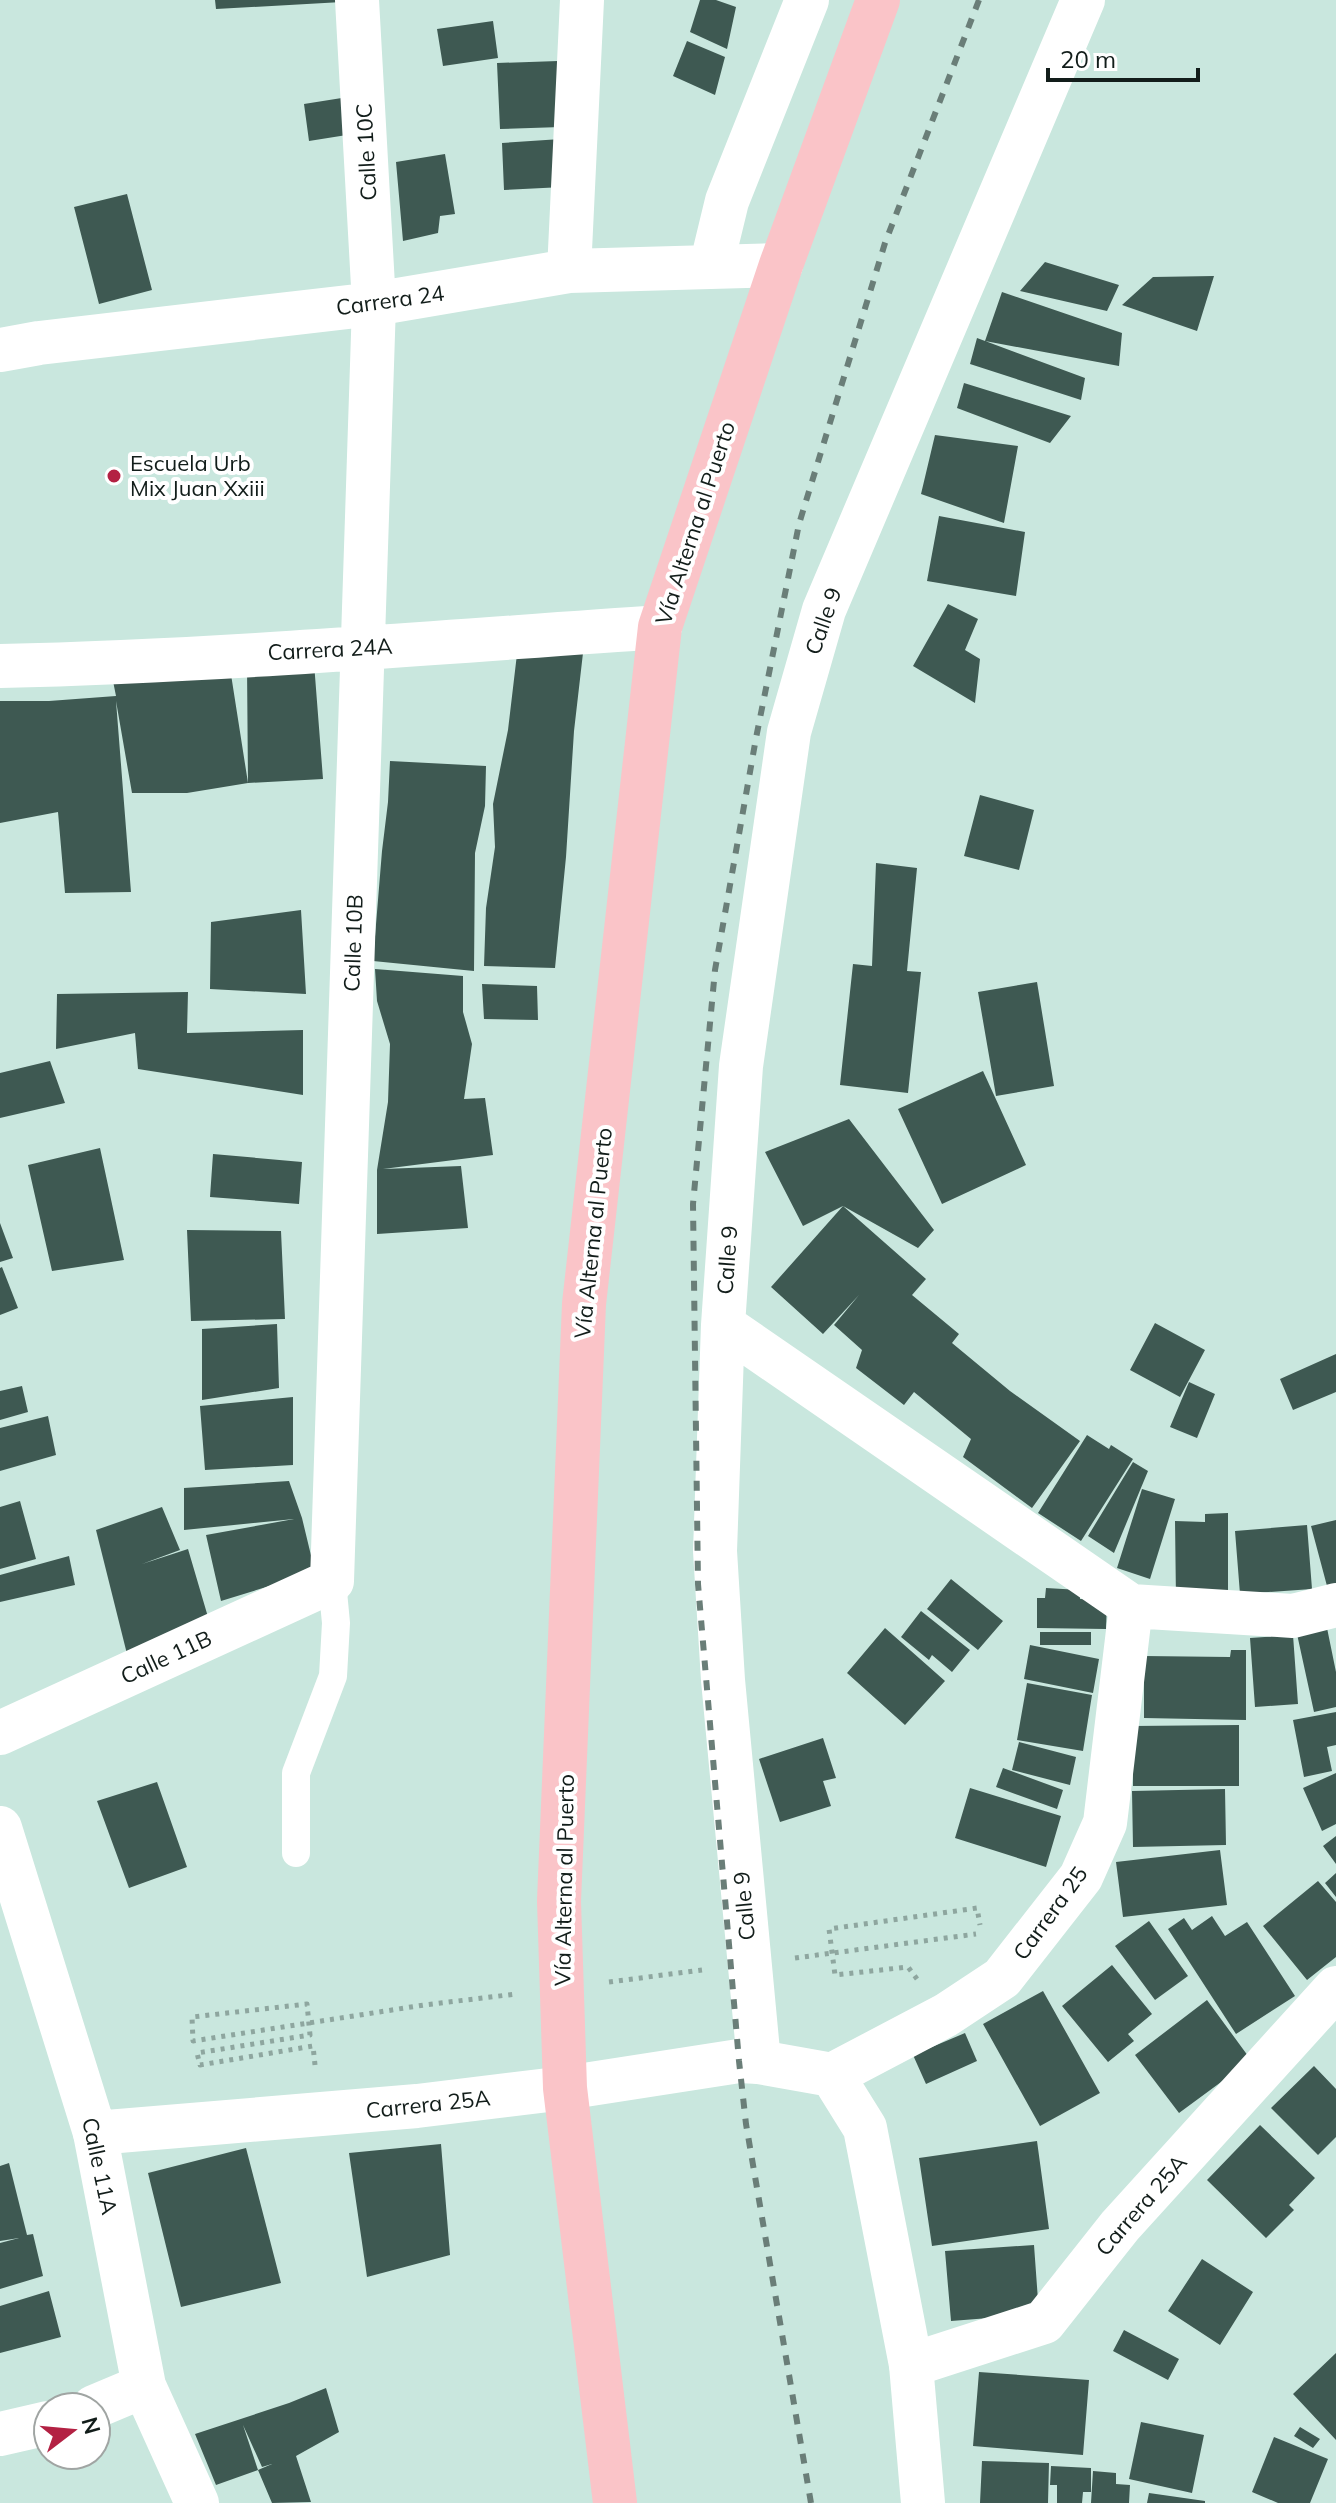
<svg xmlns="http://www.w3.org/2000/svg" width="1336" height="2503" viewBox="0 0 1336 2503" font-family="Mulish,sans-serif">
<style>
.building{fill:#3e5952}
.lines{fill:none;stroke-linecap:round;stroke-linejoin:round}
.path{stroke:#8ea69f;stroke-width:5;stroke-dasharray:4 6;stroke-linecap:butt}
.lane{stroke:#fff;stroke-width:28}
.street{stroke:#fff;stroke-width:44}
.secondary{stroke:#fff;stroke-width:44}
.primary{stroke:#fac4c8;stroke-width:44}
.rail{stroke:#6a7e78;stroke-width:6;stroke-dasharray:10 10;stroke-linecap:butt}
.poi-dot{fill:#b32143;stroke:#fff;stroke-width:3}
.labels{text-anchor:middle;stroke-width:8;stroke-linejoin:round;paint-order:stroke}
.street-label{font-size:22px;fill:#121d1a;stroke:#fff}
.poi-label{font-size:22px;fill:#121d1a;stroke:#fff;text-anchor:start}
</style>
<rect width="100%" height="100%" fill="#c9e7de"/>
<!-- building -->
<path class="building" d="M 215,0 L 341,0 L 342,2 L 216,9 Z
M 700,0 L 716,0 L 736,7 L 727,49 L 690,32 Z
M 493,21 L 498,58 L 443,66 L 437,29 Z
M 687,41 L 725,57 L 715,95 L 673,76 Z
M 558,61 L 561,127 L 500,129 L 497,63 Z
M 348,97 L 353,134 L 309,141 L 304,104 Z
M 561,139 L 563,187 L 504,190 L 502,143 Z
M 445,154 L 455,214 L 440,216 L 438,233 L 403,241 L 396,162 Z
M 127,194 L 152,290 L 99,304 L 74,207 Z
M 1045,262 L 1119,285 L 1107,311 L 1020,291 Z
M 1214,276 L 1197,331 L 1122,305 L 1153,277 Z
M 1002,292 L 1122,333 L 1119,366 L 985,341 Z
M 977,338 L 1085,378 L 1081,400 L 970,364 Z
M 964,383 L 1071,416 L 1050,443 L 957,408 Z
M 935,435 L 1018,446 L 1004,523 L 921,494 Z
M 939,516 L 1025,532 L 1016,596 L 927,581 Z
M 948,604 L 978,619 L 965,650 L 980,659 L 975,703 L 913,666 Z
M 583,653 L 574,731 L 566,857 L 555,968 L 484,966 L 486,908 L 495,847 L 493,804 L 508,730 L 517,654 Z
M 314,663 L 323,779 L 248,783 L 247,666 Z
M 230,668 L 248,783 L 187,793 L 132,793 L 116,701 L 131,892 L 65,893 L 58,812 L 0,823 L 0,701 L 49,701 L 116,696 L 113,681 Z
M 390,761 L 486,766 L 485,806 L 475,853 L 474,971 L 373,961 L 382,851 L 388,802 Z
M 980,795 L 1034,810 L 1019,870 L 964,856 Z
M 876,863 L 917,868 L 907,971 L 921,972 L 908,1093 L 840,1085 L 853,964 L 872,966 Z
M 301,910 L 306,994 L 210,989 L 211,922 Z
M 375,969 L 463,976 L 463,1012 L 472,1044 L 464,1099 L 485,1098 L 493,1155 L 383,1169 L 461,1166 L 468,1228 L 377,1234 L 377,1170 L 388,1102 L 390,1044 L 377,1001 Z
M 1037,982 L 1054,1086 L 996,1096 L 978,992 Z
M 482,984 L 537,986 L 538,1020 L 484,1019 Z
M 188,992 L 187,1033 L 303,1030 L 303,1095 L 138,1069 L 135,1033 L 56,1049 L 57,994 Z
M 50,1061 L 65,1103 L 0,1118 L 0,1073 Z
M 983,1071 L 1026,1165 L 942,1204 L 898,1109 Z
M 849,1119 L 934,1230 L 918,1248 L 843,1206 L 803,1226 L 765,1152 Z
M 100,1148 L 124,1260 L 52,1271 L 28,1165 Z
M 213,1154 L 302,1162 L 299,1204 L 210,1197 Z
M 843,1206 L 926,1279 L 912,1295 L 959,1334 L 952,1343 L 1010,1391 L 1080,1441 L 1032,1508 L 963,1457 L 971,1439 L 914,1392 L 904,1405 L 856,1368 L 862,1350 L 834,1325 L 859,1295 L 823,1334 L 771,1287 Z
M 0,1223 L 13,1258 L 0,1262 Z
M 187,1230 L 281,1231 L 285,1319 L 191,1321 Z
M 2,1267 L 18,1308 L 0,1315 L 0,1268 Z
M 1155,1323 L 1205,1350 L 1180,1397 L 1130,1370 Z
M 277,1324 L 279,1388 L 202,1400 L 202,1329 Z
M 1336,1354 L 1336,1392 L 1293,1410 L 1280,1379 Z
M 1189,1382 L 1215,1394 L 1197,1438 L 1170,1427 Z
M 22,1386 L 28,1412 L 0,1420 L 0,1391 Z
M 293,1397 L 293,1465 L 205,1470 L 200,1406 Z
M 48,1416 L 56,1455 L 0,1471 L 0,1428 Z
M 1087,1435 L 1109,1449 L 1111,1445 L 1133,1459 L 1081,1541 L 1038,1513 Z
M 1133,1462 L 1148,1471 L 1114,1553 L 1088,1536 Z
M 289,1481 L 302,1518 L 315,1572 L 221,1601 L 206,1535 L 294,1519 L 184,1530 L 184,1488 Z
M 1142,1489 L 1175,1499 L 1150,1579 L 1117,1568 Z
M 20,1501 L 36,1559 L 0,1569 L 0,1507 Z
M 162,1507 L 180,1550 L 142,1564 L 188,1549 L 213,1634 L 129,1662 L 96,1530 Z
M 1228,1513 L 1228,1598 L 1176,1599 L 1175,1521 L 1205,1522 L 1205,1514 Z
M 1336,1520 L 1336,1583 L 1327,1586 L 1311,1526 Z
M 1307,1525 L 1312,1589 L 1240,1594 L 1235,1531 Z
M 69,1556 L 75,1585 L 0,1602 L 0,1575 Z
M 951,1579 L 1003,1621 L 978,1650 L 927,1609 Z
M 1046,1588 L 1080,1590 L 1080,1599 L 1107,1600 L 1106,1629 L 1037,1628 L 1037,1598 L 1045,1598 Z
M 921,1611 L 970,1650 L 952,1672 L 932,1655 L 929,1660 L 901,1637 Z
M 885,1628 L 945,1681 L 905,1725 L 847,1673 Z
M 1327,1628 L 1336,1672 L 1336,1707 L 1314,1712 L 1297,1634 Z
M 1040,1632 L 1091,1632 L 1091,1645 L 1040,1645 Z
M 1293,1635 L 1298,1704 L 1255,1707 L 1250,1638 Z
M 1030,1645 L 1099,1659 L 1093,1693 L 1024,1679 Z
M 1231,1650 L 1246,1650 L 1246,1720 L 1144,1718 L 1144,1656 L 1230,1657 Z
M 1027,1683 L 1092,1695 L 1083,1751 L 1017,1740 Z
M 1336,1712 L 1336,1745 L 1327,1747 L 1332,1771 L 1304,1777 L 1293,1720 Z
M 1239,1725 L 1239,1786 L 1133,1786 L 1133,1726 Z
M 823,1738 L 836,1778 L 823,1781 L 831,1806 L 780,1822 L 759,1759 Z
M 1019,1742 L 1076,1757 L 1070,1785 L 1012,1770 Z
M 1003,1768 L 1063,1790 L 1057,1809 L 996,1787 Z
M 1336,1773 L 1336,1824 L 1322,1831 L 1303,1788 Z
M 157,1782 L 187,1867 L 129,1888 L 97,1801 Z
M 970,1788 L 1061,1816 L 1046,1867 L 955,1838 Z
M 1225,1789 L 1226,1845 L 1133,1847 L 1132,1791 Z
M 1336,1836 L 1336,1864 L 1323,1846 Z
M 1220,1850 L 1227,1905 L 1123,1917 L 1116,1862 Z
M 1336,1873 L 1336,1897 L 1325,1883 Z
M 1318,1881 L 1336,1902 L 1336,1957 L 1307,1980 L 1263,1926 Z
M 1212,1916 L 1225,1936 L 1247,1922 L 1295,1996 L 1236,2034 L 1168,1929 L 1184,1918 L 1192,1930 Z
M 1149,1921 L 1188,1976 L 1155,2000 L 1115,1946 Z
M 1112,1965 L 1152,2014 L 1128,2034 L 1134,2041 L 1108,2062 L 1062,2006 Z
M 1043,1991 L 1100,2093 L 1040,2126 L 983,2024 Z
M 1207,2000 L 1251,2060 L 1179,2113 L 1135,2055 Z
M 965,2033 L 977,2061 L 926,2084 L 913,2055 Z
M 1314,2066 L 1336,2089 L 1336,2137 L 1318,2155 L 1271,2108 Z
M 1260,2125 L 1315,2178 L 1289,2205 L 1294,2210 L 1266,2238 L 1207,2180 Z
M 1037,2141 L 1049,2229 L 932,2246 L 919,2158 Z
M 441,2144 L 450,2255 L 367,2277 L 349,2153 Z
M 246,2148 L 281,2283 L 181,2307 L 148,2173 Z
M 9,2163 L 27,2235 L 33,2234 L 43,2276 L 0,2289 L 0,2243 L 19,2238 L 0,2241 L 0,2166 Z
M 1034,2245 L 1039,2314 L 951,2321 L 945,2251 Z
M 1202,2259 L 1253,2292 L 1220,2345 L 1168,2311 Z
M 49,2291 L 61,2337 L 0,2353 L 0,2306 Z
M 1124,2330 L 1179,2359 L 1168,2380 L 1113,2351 Z
M 1336,2353 L 1336,2440 L 1293,2394 Z
M 979,2372 L 1089,2380 L 1083,2455 L 973,2446 Z
M 326,2388 L 339,2432 L 296,2456 L 311,2502 L 272,2503 L 258,2470 L 272,2464 L 262,2467 L 243,2425 L 258,2470 L 216,2485 L 195,2434 L 289,2403 Z
M 1141,2422 L 1204,2435 L 1192,2493 L 1129,2479 Z
M 1300,2427 L 1320,2439 L 1313,2448 L 1294,2436 Z
M 1274,2437 L 1328,2459 L 1310,2503 L 1278,2503 L 1252,2492 Z
M 982,2461 L 1049,2463 L 1048,2503 L 980,2503 Z
M 1051,2466 L 1091,2468 L 1091,2492 L 1083,2492 L 1082,2503 L 1057,2503 L 1057,2485 L 1050,2485 Z
M 1093,2471 L 1116,2473 L 1116,2484 L 1130,2485 L 1129,2503 L 1091,2503 Z
M 1149,2493 L 1205,2501 L 1205,2503 L 1147,2503 Z"/>
<g class="lines">
<!-- path -->
<path class="path" d="M 795,1958 L 976,1934
M 917,1979 L 908,1967 L 835,1975 L 829,1929 L 977,1908 L 980,1925
M 609,1982 L 702,1970
M 315,2065 L 313,2046 L 200,2065 L 197,2053 L 310,2035 L 307,2004 L 192,2017 L 193,2041 L 424,2005 L 516,1994"/>
<!-- lane -->
<path class="lane" d="M 296,1853 L 296,1773 L 333,1676 L 336,1623 L 332,1581"/>
<!-- street -->
<path class="street" d="M 711,267 L 727,201 L 807,0
M 569,271 L 582,0
M 0,350 L 39,343 L 374,304 L 569,271 L 781,265
M 0,666 C 220,661 440,642 660,627
M 723,1325 L 1131,1606 L 1293,1616 L 1336,1605
M 0,1733 L 332,1581 L 374,304 L 357,0
M 759,2062 L 723,1680 L 715,1551 L 723,1325 L 741,1066 L 789,732 L 824,610 L 1083,0
M 832,2075 L 946,2015 L 1002,1978 L 1081,1877 L 1105,1823 L 1131,1606
M 95,2133 L 144,2386 L 197,2503
M 911,2365 L 1044,2322 L 1120,2226 L 1336,1988
M 94,2407 L 144,2386
M 0,2434 L 48,2423"/>
<!-- secondary -->
<path class="secondary" d="M 0,1828 L 95,2133 L 417,2106 L 565,2088 L 739,2061 L 759,2062 L 832,2075 L 865,2128 L 911,2365 L 923,2503"/>
<!-- primary -->
<path class="primary" d="M 615,2503 L 565,2088 L 559,1901 L 584,1304 L 660,627 L 781,265 L 878,0"/>
<!-- rail -->
<path class="rail" d="M 811,2503 L 746,2124 L 739,2061 L 698,1584 L 693,1204 L 715,970 L 756,738 L 799,524 L 885,243 L 979,0"/>
</g>
<!-- markers -->
<circle class="poi-dot" cx="114" cy="476" r="8"/>
<g class="labels">
<!-- street labels -->
<g class="street-label">
<text transform="translate(366 152) rotate(-93)" y="8">Calle 10C</text>
<text transform="translate(390 300) rotate(-8)" y="8">Carrera 24</text>
<text transform="translate(695 523) rotate(-72)" y="8">Vía Alterna al Puerto</text>
<text transform="translate(823 621) rotate(-71)" y="8">Calle 9</text>
<text transform="translate(330 649) rotate(-3)" y="8">Carrera 24A</text>
<text transform="translate(353 943) rotate(-88)" y="8">Calle 10B</text>
<text transform="translate(593 1233) rotate(-84)" y="8">Vía Alterna al Puerto</text>
<text transform="translate(727 1260) rotate(-86)" y="8">Calle 9</text>
<text transform="translate(166 1657) rotate(-25)" y="8">Calle 11B</text>
<text transform="translate(564 1880) rotate(-89)" y="8">Vía Alterna al Puerto</text>
<text transform="translate(744 1906) rotate(-95)" y="8">Calle 9</text>
<text transform="translate(1050 1913) rotate(-54)" y="8">Carrera 25</text>
<text transform="translate(428 2104) rotate(-6)" y="8">Carrera 25A</text>
<text transform="translate(100 2166) rotate(78)" y="8">Calle 11A</text>
<text transform="translate(1141 2205) rotate(-49)" y="8">Carrera 25A</text>
</g>
<!-- poi labels -->
<g class="poi-label">
<text x="130" y="471">Escuela Urb<tspan x="130" dy="25">Mix Juan Xxiii</tspan></text>
</g>
</g>
<!-- north arrow -->
<g transform="translate(72 2431) rotate(74)"><circle r="38" fill="#ffffff" stroke="#a0a5a3" stroke-width="2"/>
<path d="M0-6L14 30L0 20L-14 30Z" fill="#b32143"/>
<text y="-12" font-size="22" font-weight="bold" text-anchor="middle" fill="#121d1a">N</text>
</g>
<!-- scale -->
<path d="M1048 68v12h150v-12" fill="none" stroke="#121d1a" stroke-width="4"/>
<text x="1060" y="68" font-size="24" fill="#121d1a" stroke="#ffffff" stroke-width="6" paint-order="stroke">20 m</text>
</svg>
